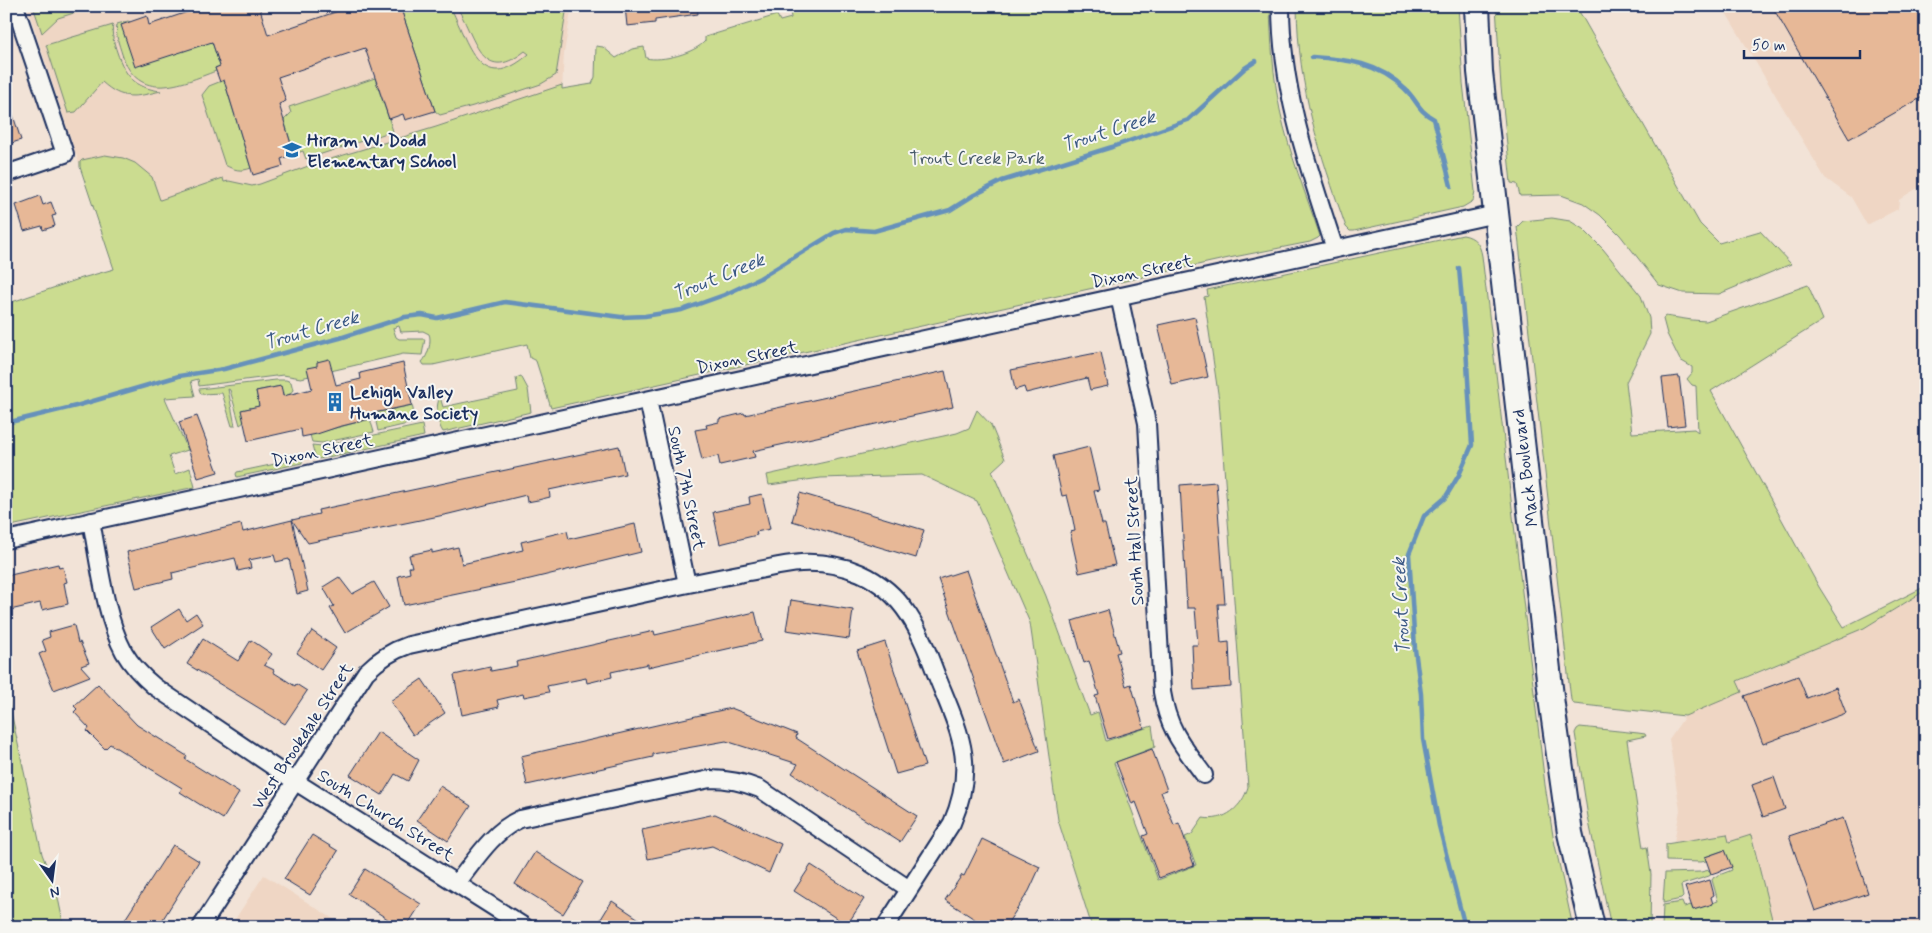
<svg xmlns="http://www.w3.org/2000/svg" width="1932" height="933" viewBox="0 0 1932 933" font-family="Mynerve,sans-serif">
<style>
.built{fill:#efd6c4}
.green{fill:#cbdc90;stroke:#738677}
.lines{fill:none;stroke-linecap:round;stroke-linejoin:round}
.stream{stroke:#6691bb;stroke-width:4.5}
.building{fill:#e7b897;stroke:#1b2f5e}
.street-casing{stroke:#1b2f5e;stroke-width:20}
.secondary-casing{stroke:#1b2f5e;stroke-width:28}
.street{stroke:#f6f6f2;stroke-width:16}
.secondary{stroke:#f6f6f2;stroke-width:24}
.labels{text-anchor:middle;stroke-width:4;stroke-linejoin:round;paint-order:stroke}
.poi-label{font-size:18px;font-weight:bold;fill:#1b2f5e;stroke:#f6f6f2;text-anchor:start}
.park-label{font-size:18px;fill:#475a6a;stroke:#f6f6f2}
.street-label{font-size:18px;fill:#1b2f5e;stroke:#f6f6f2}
.water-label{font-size:19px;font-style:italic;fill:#3a5885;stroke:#f6f6f2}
</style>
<rect width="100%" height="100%" fill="#f2e3d7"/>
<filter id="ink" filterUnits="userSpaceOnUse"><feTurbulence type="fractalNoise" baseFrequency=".02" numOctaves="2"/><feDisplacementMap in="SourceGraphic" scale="10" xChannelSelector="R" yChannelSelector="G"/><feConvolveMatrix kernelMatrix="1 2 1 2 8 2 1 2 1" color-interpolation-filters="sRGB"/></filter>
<g filter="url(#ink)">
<!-- built -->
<path class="built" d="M 27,6 L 572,6 L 564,53 L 561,109 L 114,269 Z
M 1722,6 L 1926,6 L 1926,183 L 1906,195 L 1899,200 L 1898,209 L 1867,225 L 1851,197 L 1825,178 Z
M 1926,590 L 1926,927 L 1774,927 L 1751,835 L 1728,842 L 1727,834 L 1674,842 L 1680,810 L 1669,739 L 1685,716 L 1741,692 L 1737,682 L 1864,628 Z
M 264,875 L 346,927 L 230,927 Z"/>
<!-- green -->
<path class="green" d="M 33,6 L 96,6 L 58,18 L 42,33 Z
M 400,6 L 450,6 C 468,41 479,98 529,54 L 525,51 C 480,87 475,34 456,6 L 567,6 L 556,75 L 541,84 L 484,103 L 440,115 L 435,111 Z
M 804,6 L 1270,6 C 1271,41 1273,76 1280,110 C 1289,153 1306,194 1320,236 L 1318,238 L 1310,242 L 1229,258 L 551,408 L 536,361 L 530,358 L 527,344 L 433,365 L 424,365 L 422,362 C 428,356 432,341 429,334 L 423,331 L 401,332 L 399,326 L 393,328 L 396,337 L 399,339 L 425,339 L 422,355 L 403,354 L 301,378 L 283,375 L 199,386 L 198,379 L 191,381 L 195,396 L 165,398 L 188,450 L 169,456 L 175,474 L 190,468 L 195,487 L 6,527 L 6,320 L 11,315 L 9,303 L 82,278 L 114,269 L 80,167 L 80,162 L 82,160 L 105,155 L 123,158 L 135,163 L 152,177 L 160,200 L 223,178 L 224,182 L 229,181 L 252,186 L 260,184 L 311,165 L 436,127 L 562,85 L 562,89 L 592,84 L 595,77 L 596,46 L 603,47 L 616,58 L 632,49 L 644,47 L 646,58 C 662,62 695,53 705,41 L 705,37 L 777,15 L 780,21 L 791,18 L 790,10 Z
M 1297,6 L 1458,6 L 1463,83 L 1475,191 L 1473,201 L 1463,207 L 1354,231 L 1350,231 L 1346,227 C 1319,151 1298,89 1297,6 Z
M 1496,6 L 1576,6 L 1700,224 L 1719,243 L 1760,231 L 1791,264 L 1719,294 L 1683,293 L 1659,285 L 1620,235 L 1600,215 L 1583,203 L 1561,195 L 1520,196 L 1517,184 L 1511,183 L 1501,87 Z
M 128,21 L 130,22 L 121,25 L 212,42 L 220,66 L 215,68 L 216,71 C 181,84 138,104 122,54 C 119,44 115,35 117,24 Z
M 113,25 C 111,34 114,43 117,52 C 125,76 135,88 161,91 C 135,97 123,101 102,82 L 76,112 L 68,113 L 46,45 Z
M 375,78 L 393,131 L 306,159 L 303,151 L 294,154 L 284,120 L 291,113 L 289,107 Z
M 224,80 L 251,168 C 241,172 234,170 225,165 L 202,95 L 209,86 Z
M 1552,218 L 1570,221 L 1583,229 L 1603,249 L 1641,296 L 1649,318 L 1650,334 L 1626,382 L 1632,433 L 1694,429 L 1698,432 L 1696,386 L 1692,385 L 1687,379 L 1692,373 L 1692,367 L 1680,360 L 1667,334 L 1663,319 L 1665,316 L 1692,320 L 1706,321 L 1808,285 L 1823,320 L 1711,391 L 1819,587 L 1844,627 L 1926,586 L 1926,590 L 1864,628 L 1737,681 L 1742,692 L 1685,716 L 1574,704 L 1571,700 L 1517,227 L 1523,221 Z
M 1463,235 C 1475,237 1480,244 1482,256 L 1545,785 L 1553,836 L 1573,927 L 1092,927 L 1058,820 L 1030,623 L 977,501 L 922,475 L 821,478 L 769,485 L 767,475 L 957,433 L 969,428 L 977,410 L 991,425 L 1005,459 L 992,471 L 1046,596 L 1090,715 L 1098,712 L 1106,741 L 1152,726 L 1155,747 L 1114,763 L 1158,880 L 1196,865 L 1185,837 L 1192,834 L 1203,818 C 1225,822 1242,807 1248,787 L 1219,400 L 1204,297 L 1208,296 L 1207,290 Z
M 521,376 L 528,389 L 531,412 L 443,432 C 437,423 435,406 440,397 L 443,407 L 518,391 L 516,378 Z
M 276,380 L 286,380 L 291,382 L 293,390 L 285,400 L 281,386 L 256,391 L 259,406 L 242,410 L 244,422 L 240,425 L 230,390 L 228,389 L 235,426 L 232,426 L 222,393 L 201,394 L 199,389 Z
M 412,405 L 416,422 L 378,431 L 374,413 Z
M 370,419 L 374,432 L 322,443 L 312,442 L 310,435 L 316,433 Z
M 422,425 L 424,436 L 319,459 L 315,456 L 312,445 L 322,446 Z
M 299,459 L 302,459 L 302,463 L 237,477 L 236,474 L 237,472 Z
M 6,689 L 42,854 L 57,893 L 64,927 L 6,927 Z
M 1580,727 L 1638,733 L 1645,734 L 1646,736 L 1627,740 L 1643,848 L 1647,847 L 1651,874 L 1650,927 L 1611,927 L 1588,817 L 1575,733 L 1577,729 Z
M 1727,834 L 1729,842 L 1751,835 L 1774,927 L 1662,927 L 1663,905 L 1682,902 L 1684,907 L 1691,905 L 1693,910 L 1718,901 L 1712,880 L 1714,877 L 1732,870 L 1725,850 L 1705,857 L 1706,861 L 1701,862 L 1666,861 L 1666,844 Z
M 1709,870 L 1712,874 L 1709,876 L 1681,885 L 1683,897 L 1681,899 L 1663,903 L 1665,873 L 1701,872 Z"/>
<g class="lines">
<!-- stream -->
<path class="stream" d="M 1312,57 C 1347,59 1379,63 1405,89 C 1418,101 1417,110 1434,119 L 1451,186
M 1459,268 L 1466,347 L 1472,445 L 1459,475 L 1445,498 L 1424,516 L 1409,554 L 1415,649 L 1421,694 L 1423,739 L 1439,826 L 1465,927
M 6,423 L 76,406 L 179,376 L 224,369 L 340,338 L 405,317 L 422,315 L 437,318 L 505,302 L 621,317 L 645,316 L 682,310 L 724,295 L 760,278 L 834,233 L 846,229 L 874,231 L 950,210 L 974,195 L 1002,181 L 1112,147 L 1188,120 L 1245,68 L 1256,61"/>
</g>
<!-- building -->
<path class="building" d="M 205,6 L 259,6 L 268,35 L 353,6 L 400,6 L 435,111 L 405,120 L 403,114 L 389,119 L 365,48 L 278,77 L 286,101 L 279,104 L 294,154 L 281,159 L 283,166 L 253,175 L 224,80 L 220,82 L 215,68 L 220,66 L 212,42 L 135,67 L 121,25 L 147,16 L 149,25 Z
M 625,6 L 697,6 L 698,14 L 655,20 L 655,23 L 627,26 Z
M 1772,6 L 1926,6 L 1926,95 L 1849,139 Z
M 6,103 L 9,103 L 21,140 L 6,145 Z
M 40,196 L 43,205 L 51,202 L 56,215 L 52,216 L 55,226 L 43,230 L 42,226 L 24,231 L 16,205 Z
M 1195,317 L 1208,377 L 1172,385 L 1158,325 Z
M 1101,352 L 1108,386 L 1090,390 L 1087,378 L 1026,393 L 1024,387 L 1015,390 L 1011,370 Z
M 329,359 L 336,385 L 361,379 L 360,373 L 403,363 L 412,405 L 369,414 L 370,419 L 338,427 L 317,434 L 302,437 L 301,429 L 248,441 L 241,410 L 259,406 L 256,391 L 281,386 L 283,396 L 312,389 L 307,368 L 317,366 L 317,362 Z
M 945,371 L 953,407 L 753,451 L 755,457 L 720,465 L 718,456 L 702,460 L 695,430 L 707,428 L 706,425 L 719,422 L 719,419 L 744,413 L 745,415 Z
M 1679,376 L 1685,425 L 1668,427 L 1662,378 Z
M 197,416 L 218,472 L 198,478 L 179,422 Z
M 619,446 L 625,474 L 549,490 L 550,497 L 538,500 L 527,502 L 526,495 L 449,514 L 308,543 L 292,520 L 319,514 L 318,510 Z
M 1089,447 L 1099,490 L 1094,491 L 1102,524 L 1105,524 L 1115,565 L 1079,573 L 1070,532 L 1075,531 L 1072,515 L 1067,495 L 1062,496 L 1053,456 Z
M 1216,482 L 1225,604 L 1218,604 L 1221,643 L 1229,642 L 1231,687 L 1194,690 L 1192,645 L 1198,645 L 1195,608 L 1187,608 L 1180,485 Z
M 800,493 L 924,530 L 916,558 L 792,521 Z
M 762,494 L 770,529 L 756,532 L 757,535 L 720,544 L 713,512 L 750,504 L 749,497 Z
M 292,520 L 308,591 L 297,594 L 289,559 L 276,562 L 274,555 L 249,560 L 251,568 L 238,571 L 235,558 L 172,573 L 173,579 L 136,588 L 127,552 L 241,524 L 243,532 Z
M 635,524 L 641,552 L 530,579 L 404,605 L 398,576 L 410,573 L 409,567 L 412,567 L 409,555 L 432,550 L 432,553 L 458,547 L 462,564 L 523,550 L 521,542 L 567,531 L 569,539 Z
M 58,564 L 59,568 L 63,567 L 67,582 L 64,583 L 68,604 L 42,610 L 40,603 L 6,611 L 6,576 Z
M 966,570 L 1013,702 L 1019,699 L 1039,751 L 1004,764 L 938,579 Z
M 339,577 L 352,594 L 374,582 L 389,607 L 345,633 L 330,608 L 334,606 L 323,587 Z
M 791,600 L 853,610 L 849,639 L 786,630 Z
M 179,609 L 186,620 L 196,613 L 203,624 L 165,649 L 151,627 Z
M 1108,610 L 1120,652 L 1116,653 L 1126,686 L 1131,684 L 1144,728 L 1108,739 L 1095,696 L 1099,695 L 1089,661 L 1084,663 L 1072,621 Z
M 755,612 L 762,641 L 648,667 L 648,664 L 611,672 L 612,677 L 587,683 L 586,678 L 547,686 L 549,692 L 524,697 L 523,694 L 497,700 L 499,707 L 462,715 L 454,675 L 490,667 L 491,671 L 517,666 L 516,662 L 592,645 L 654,631 L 655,635 Z
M 74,625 L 78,643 L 80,642 L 89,663 L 81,666 L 90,676 L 54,690 L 39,654 L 46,651 L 42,640 L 50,637 L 49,632 Z
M 312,631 L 336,648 L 321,670 L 297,653 Z
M 203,639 L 238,661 L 251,640 L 272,654 L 264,665 L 274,670 L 273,672 L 295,686 L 296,684 L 307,691 L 285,724 L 187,664 Z
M 885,642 L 925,766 L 896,774 L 857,651 Z
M 1798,676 L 1807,698 L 1836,687 L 1846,713 L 1763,744 L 1744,696 Z
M 422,679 L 445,713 L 413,735 L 390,701 Z
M 98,684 L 137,725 L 187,756 L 185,759 L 239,793 L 223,819 L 180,792 L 182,788 L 110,744 L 105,749 L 87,731 L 89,728 L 74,712 L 77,709 L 74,706 Z
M 731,708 L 797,734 L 796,738 L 917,816 L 900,842 L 792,773 L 798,764 L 726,741 L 653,754 L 653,757 L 527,785 L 521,756 Z
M 378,732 L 419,760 L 408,781 L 395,774 L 382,795 L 350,775 Z
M 1152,749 L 1167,790 L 1161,792 L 1174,825 L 1179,823 L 1194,865 L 1159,878 L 1143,836 L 1148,834 L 1136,802 L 1132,804 L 1116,762 Z
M 1774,777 L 1785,809 L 1763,817 L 1752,785 Z
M 440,786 L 471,806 L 448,841 L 417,820 Z
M 715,814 L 781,844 L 769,873 L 712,846 L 648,859 L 642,830 Z
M 1843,818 L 1868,893 L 1815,911 L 1789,836 Z
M 312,835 L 338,851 L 310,895 L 284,879 Z
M 982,839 L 1040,867 L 1029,891 L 1005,927 L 987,927 L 945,900 L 962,875 L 964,876 Z
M 173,845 L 199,861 L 158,927 L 120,927 Z
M 1725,850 L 1732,867 L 1711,874 L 1705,857 Z
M 535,852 L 583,882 L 563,914 L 515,884 Z
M 811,865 L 864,899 L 847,925 L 794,891 Z
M 365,869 L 421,904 L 406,927 L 400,927 L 349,894 Z
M 1710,880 L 1714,895 L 1711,897 L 1713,904 L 1693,910 L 1685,887 Z
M 612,901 L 651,927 L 596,927 Z"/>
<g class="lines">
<!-- street casing -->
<g class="street-casing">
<path id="street" d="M 1281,6 C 1281,91 1309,169 1335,249
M 6,174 L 65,154 L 15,6
M 1119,296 L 1147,423 L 1162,692 C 1168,729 1182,745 1204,775
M 648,400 L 687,584
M 91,521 C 99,561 105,617 124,652 C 132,666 143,677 155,687 L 296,782 L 525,927
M 6,540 L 1496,214
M 457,883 C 476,859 492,832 520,819 L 710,779 C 728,779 743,782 760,789 L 909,889
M 201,927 L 366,672 C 379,659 391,651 409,645 C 491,627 573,609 656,591 C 687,584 718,578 749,572 C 766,569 784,564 801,563 C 821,562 841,565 860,573 C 907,594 921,635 938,679 C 960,733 977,765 952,823 L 885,927"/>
</g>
<!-- secondary casing -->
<g class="secondary-casing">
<path id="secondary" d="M 1477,6 L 1480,72 L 1552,705 L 1570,833 L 1592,927"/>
</g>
<!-- street -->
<use href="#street" class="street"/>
<!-- secondary -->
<use href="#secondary" class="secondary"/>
</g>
</g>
<!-- icons -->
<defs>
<g id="school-bare" transform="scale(1.5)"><path d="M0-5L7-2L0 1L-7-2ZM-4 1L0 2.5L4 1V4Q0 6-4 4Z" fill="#1f6fb2" stroke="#f6f6f2" stroke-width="2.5" paint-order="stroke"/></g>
<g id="building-bare" transform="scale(1.5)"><path d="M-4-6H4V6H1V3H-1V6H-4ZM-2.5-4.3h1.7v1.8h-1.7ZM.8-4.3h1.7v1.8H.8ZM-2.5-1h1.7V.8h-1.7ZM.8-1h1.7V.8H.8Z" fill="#1f6fb2" stroke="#f6f6f2" stroke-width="2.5" paint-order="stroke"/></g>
</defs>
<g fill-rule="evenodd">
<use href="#school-bare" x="292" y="150"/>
<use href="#building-bare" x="335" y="402"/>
</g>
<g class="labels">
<!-- poi labels -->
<g class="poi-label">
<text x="307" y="146">Hiram W. Dodd<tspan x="307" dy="21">Elementary School</tspan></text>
<text x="350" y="398">Lehigh Valley<tspan x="350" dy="21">Humane Society</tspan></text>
</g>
<!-- park labels -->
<g class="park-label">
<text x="977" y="164">Trout Creek Park</text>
</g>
<!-- street labels -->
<g class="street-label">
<text transform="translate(1142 271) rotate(-12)" y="6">Dixon Street</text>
<text transform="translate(747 357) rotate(-12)" y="6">Dixon Street</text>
<text transform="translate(322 450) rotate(-12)" y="6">Dixon Street</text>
<text transform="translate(1525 468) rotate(-97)" y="6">Mack Boulevard</text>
<text transform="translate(687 488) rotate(78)" y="6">South 7th Street</text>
<text transform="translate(1134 541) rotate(-93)" y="6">South Hall Street</text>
<text transform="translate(302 736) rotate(-57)" y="6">West Brookdale Street</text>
<text transform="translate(386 815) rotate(32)" y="6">South Church Street</text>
</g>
<!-- water labels -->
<g class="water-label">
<text transform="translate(1108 130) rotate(-18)" y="7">Trout Creek</text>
<text transform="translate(718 276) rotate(-22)" y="7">Trout Creek</text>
<text transform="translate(311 329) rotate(-16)" y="7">Trout Creek</text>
<text transform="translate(1400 606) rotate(-93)" y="7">Trout Creek</text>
</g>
</g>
<!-- margin -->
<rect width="1932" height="933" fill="none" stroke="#f6f6f2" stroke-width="25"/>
<rect x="12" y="12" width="1907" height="908" fill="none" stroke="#1b2f5e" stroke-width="2" filter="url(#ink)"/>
<!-- north arrow -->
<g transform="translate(52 880) rotate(166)" stroke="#f6f6f2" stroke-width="4" paint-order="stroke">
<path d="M0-4L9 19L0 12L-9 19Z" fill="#1b2f5e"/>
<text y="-8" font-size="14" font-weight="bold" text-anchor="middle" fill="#1b2f5e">N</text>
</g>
<!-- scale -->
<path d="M1744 50v8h116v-8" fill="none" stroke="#1b2f5e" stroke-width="2.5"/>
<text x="1752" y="50" font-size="15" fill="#1b2f5e" stroke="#f6f6f2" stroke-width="4" paint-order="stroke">50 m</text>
</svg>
